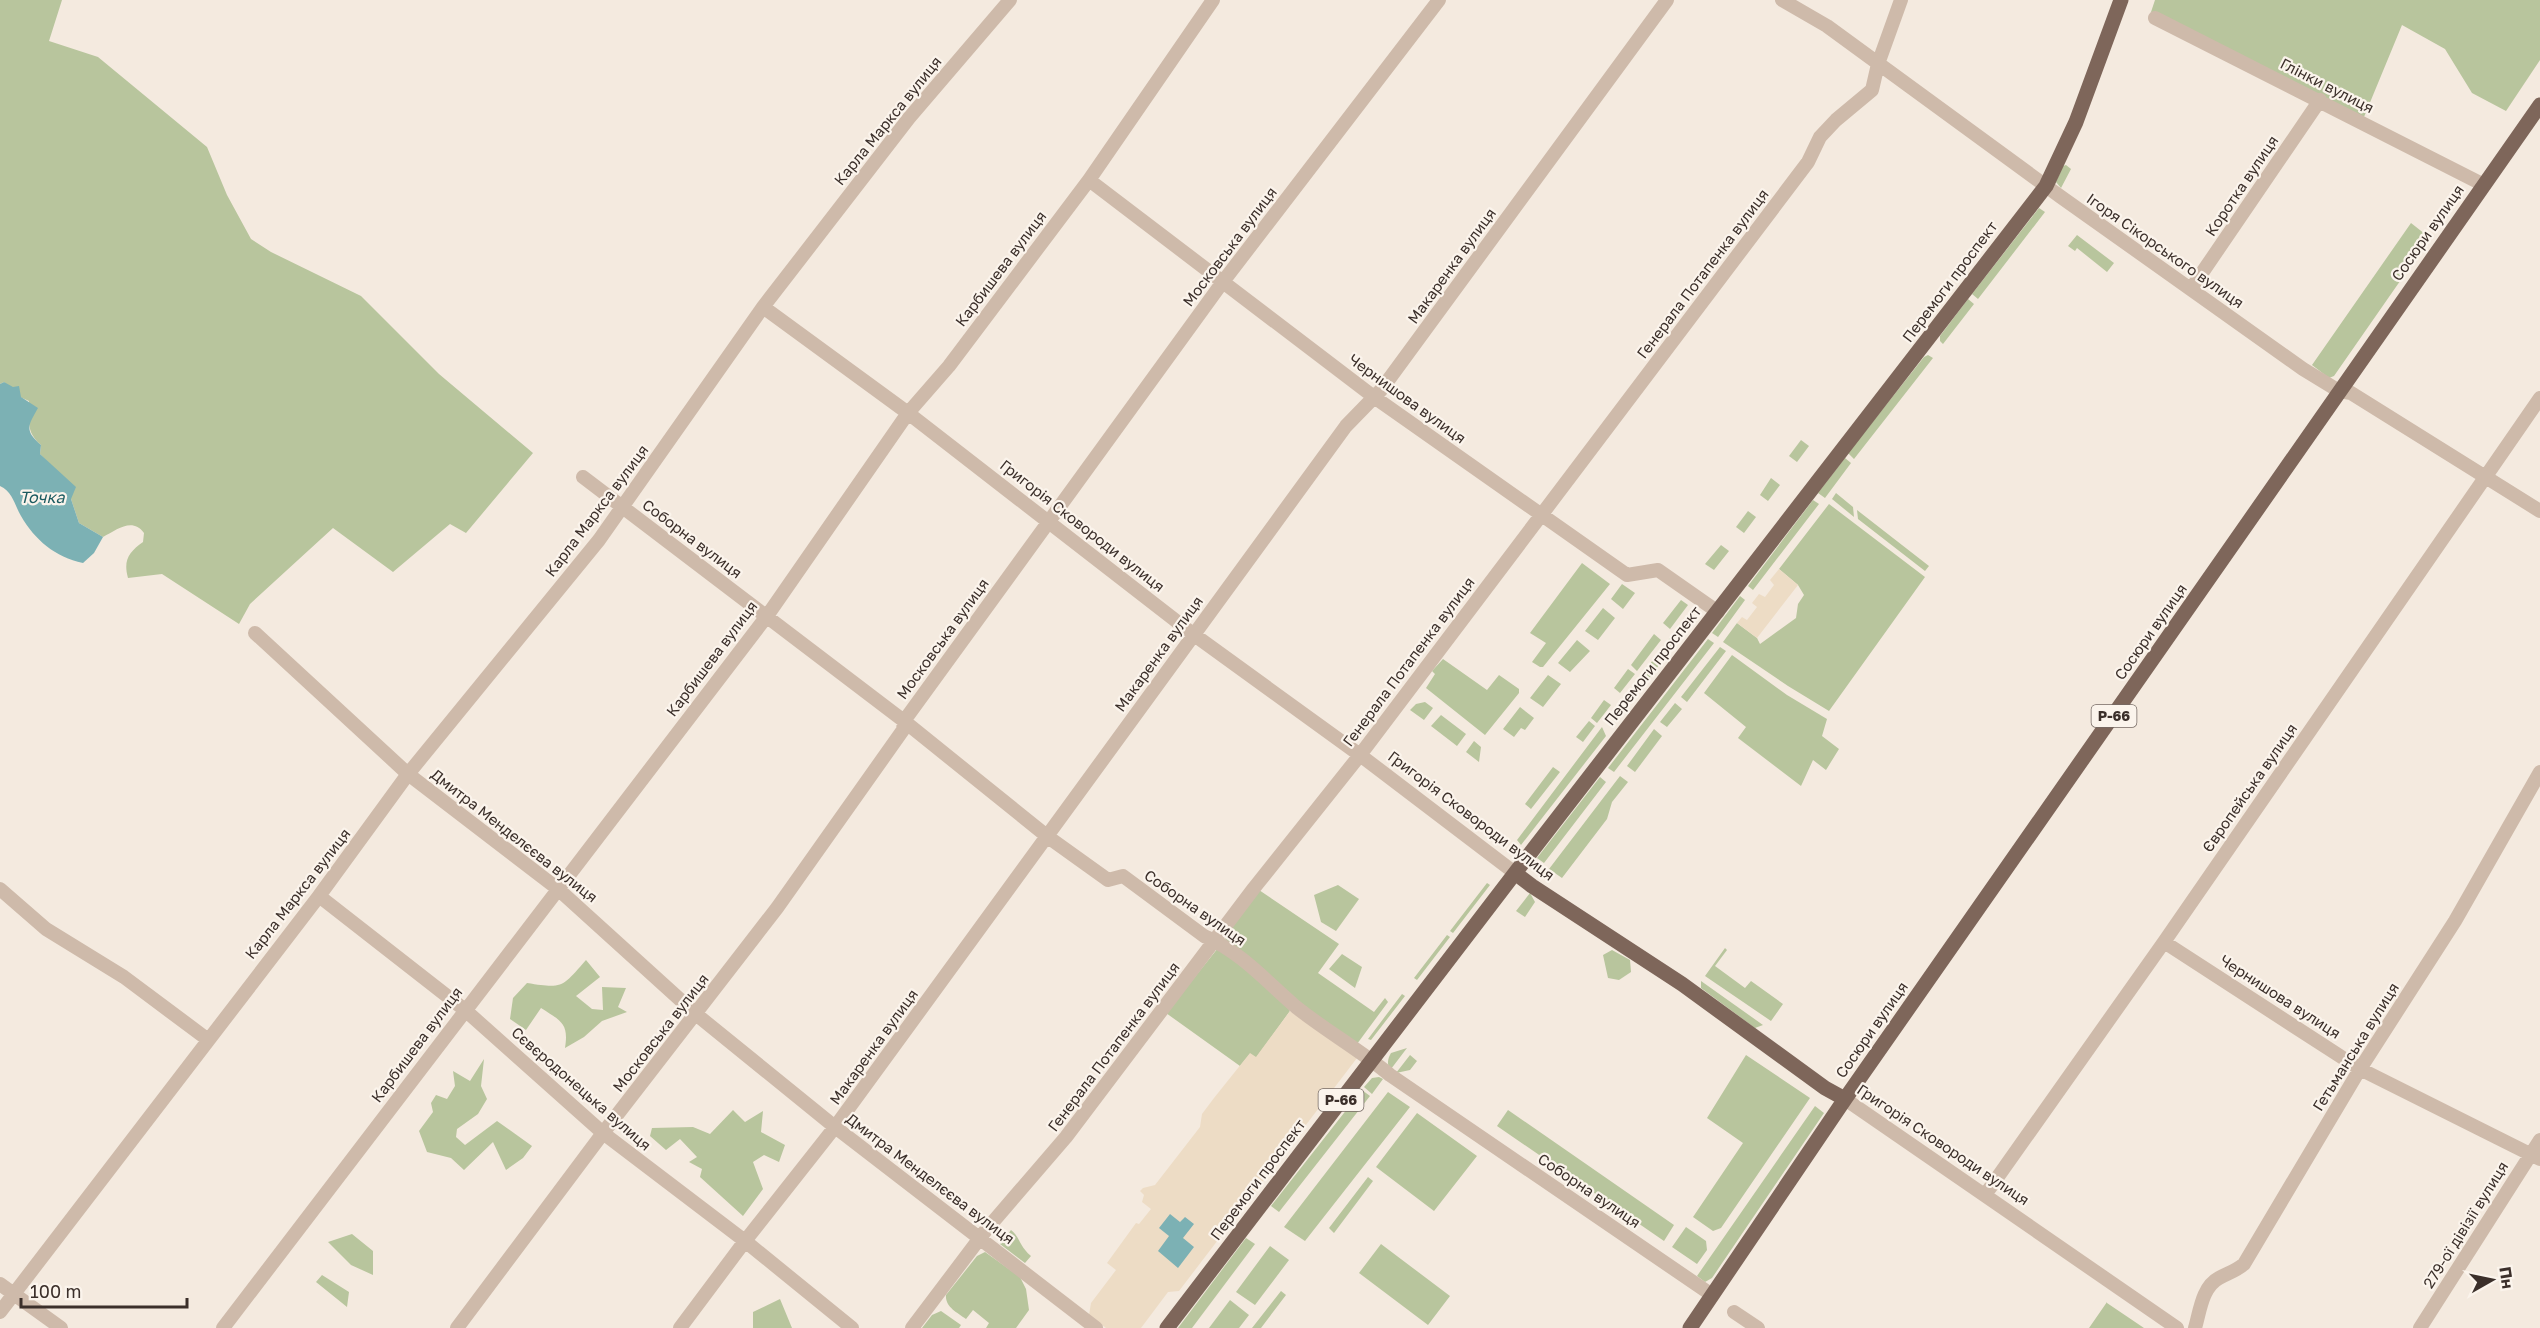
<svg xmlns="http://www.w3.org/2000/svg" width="2540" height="1328" viewBox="0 0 2540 1328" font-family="'Golos Text',sans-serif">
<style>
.green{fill:#b8c59d}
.plaza{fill:#eddcc5}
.water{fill:#7cb1b4}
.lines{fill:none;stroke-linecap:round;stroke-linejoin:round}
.minor{stroke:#cebaaa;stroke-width:14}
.major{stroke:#7e665a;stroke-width:15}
.labels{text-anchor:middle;stroke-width:4.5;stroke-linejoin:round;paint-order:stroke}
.shield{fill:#fbf4ec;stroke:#756a64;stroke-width:1.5}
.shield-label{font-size:14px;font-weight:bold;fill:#3b2f2a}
.street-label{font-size:15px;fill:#3b2f2a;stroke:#fbf4ec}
.water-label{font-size:16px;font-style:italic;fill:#1c5b60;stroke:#fbf4ec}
</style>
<rect width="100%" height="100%" fill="#f4eadf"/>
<!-- green -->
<path class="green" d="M 0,0 L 62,0 L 49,41 L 98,57 L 207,147 L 227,195 L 251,239 L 271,252 L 361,296 L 439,374 L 533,453 L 466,533 L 450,524 L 393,572 L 333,528 L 250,604 L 239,624 L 162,574 L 128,578 C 123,560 129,552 143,542 L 144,533 C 132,517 117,530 103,537 L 79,523 L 71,499 L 55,470 L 40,454 L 41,445 C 25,431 30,421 29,401 L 20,397 L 4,382 L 0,384 Z
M 2155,0 L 2540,0 L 2540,60 L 2506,111 L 2472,93 L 2445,49 L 2402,25 L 2364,117 L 2151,12 Z
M 2066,165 L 2071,169 L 2061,188 L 2056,182 L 2063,166 Z
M 2039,208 L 2045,212 L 1978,299 L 1972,294 Z
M 2411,223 L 2430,238 L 2334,376 L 2329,378 L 2312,365 Z
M 2077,235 L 2114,263 L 2107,272 L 2077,248 L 2075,251 L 2068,246 Z
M 1968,299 L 1974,304 L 1943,344 L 1940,341 L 1940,336 Z
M 1928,355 L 1933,358 L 1854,459 L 1848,453 L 1924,357 Z
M 1801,440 L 1809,446 L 1797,462 L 1789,456 Z
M 1845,458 L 1851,463 L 1825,498 L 1818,493 Z
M 1771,478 L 1780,485 L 1768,501 L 1760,495 Z
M 1836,493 L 1853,507 L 1854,517 L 1832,499 Z
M 1813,500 L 1819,504 L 1753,590 L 1748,586 Z
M 1829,504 L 1925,577 L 1829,711 L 1788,686 L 1723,642 L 1737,623 L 1757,638 L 1760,644 L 1796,618 L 1798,604 L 1804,595 L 1798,585 L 1779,569 Z
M 1857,510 L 1929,566 L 1925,571 L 1858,519 Z
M 1748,511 L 1756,517 L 1744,533 L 1736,527 Z
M 1721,545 L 1729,551 L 1714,570 L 1705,564 Z
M 1582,563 L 1610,584 L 1543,667 L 1540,667 L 1532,662 L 1546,643 L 1530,633 Z
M 1622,584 L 1635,593 L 1623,609 L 1611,599 Z
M 1740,596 L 1745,600 L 1718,637 L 1712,633 Z
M 1681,600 L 1688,605 L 1670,629 L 1663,623 Z
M 1603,608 L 1615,618 L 1598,640 L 1585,631 Z
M 1654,634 L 1661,640 L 1637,671 L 1631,665 Z
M 1670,638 L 1676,642 L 1648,680 L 1641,680 L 1639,678 Z
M 1708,639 L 1714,643 L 1614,772 L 1608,768 Z
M 1577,640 L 1590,651 L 1570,672 L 1558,663 Z
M 1720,647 L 1726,651 L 1687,702 L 1681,697 Z
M 1732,655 L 1787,695 L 1827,719 L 1822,736 L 1839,749 L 1826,770 L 1813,760 L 1801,786 L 1738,738 L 1746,727 L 1704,693 Z
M 1443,659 L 1487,690 L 1499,675 L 1519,689 L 1519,693 L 1485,735 L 1426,688 L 1435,674 L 1432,671 Z
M 1628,669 L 1635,674 L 1620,693 L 1614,688 Z
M 1548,675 L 1561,684 L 1543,707 L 1530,698 Z
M 1604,700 L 1611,705 L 1597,723 L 1591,718 Z
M 1425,702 L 1433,708 L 1424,720 L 1410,710 L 1416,704 Z
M 1675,703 L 1682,709 L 1667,727 L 1660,722 Z
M 1520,707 L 1534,718 L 1525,730 L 1521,728 L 1514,737 L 1503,729 Z
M 1441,715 L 1466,734 L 1457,746 L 1431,726 Z
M 1589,721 L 1595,726 L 1583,742 L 1576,737 Z
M 1602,727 L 1606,736 L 1521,845 L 1517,840 Z
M 1654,729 L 1662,736 L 1635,772 L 1627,766 Z
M 1474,741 L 1481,747 L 1479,762 L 1466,752 Z
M 1553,767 L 1560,772 L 1531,809 L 1525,804 Z
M 1620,776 L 1628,782 L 1612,802 L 1607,819 L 1562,878 L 1549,869 Z
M 1600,777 L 1606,782 L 1544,863 L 1537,858 Z
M 1487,883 L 1490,885 L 1453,933 L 1450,931 Z
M 1338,885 L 1359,899 L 1336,931 L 1321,922 L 1314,895 Z
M 1259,890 L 1339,944 L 1318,973 L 1374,1012 L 1385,998 L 1388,1002 L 1357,1044 L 1299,1003 L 1226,944 L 1225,935 Z
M 1530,893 L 1535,902 L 1525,917 L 1516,911 Z
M 1447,935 L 1450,937 L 1417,980 L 1414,978 Z
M 1218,948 L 1281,998 L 1290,1011 L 1256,1058 L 1250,1054 L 1240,1066 L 1166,1013 Z
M 1725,948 L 1727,950 L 1715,966 L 1745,988 L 1751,981 L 1783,1004 L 1771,1021 L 1705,976 Z
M 1612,950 L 1630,960 L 1631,972 L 1619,980 L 1608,978 L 1603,955 Z
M 1342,954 L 1362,967 L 1355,988 L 1329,969 Z
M 586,960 L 600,977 L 576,996 L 592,1009 L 603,1010 L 602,987 L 626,988 L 618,1007 L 627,1012 L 602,1021 L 584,1037 L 565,1048 C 569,1023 561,1021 541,1008 L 526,1030 L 510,1019 L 513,998 L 527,983 C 564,989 562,987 586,960 Z
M 1701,981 L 1763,1025 L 1755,1028 L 1701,988 Z
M 1402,994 L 1405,996 L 1371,1040 L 1368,1039 Z
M 1407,1048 L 1391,1069 C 1386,1065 1388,1058 1391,1053 Z
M 1410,1055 L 1417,1061 L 1410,1070 L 1396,1073 Z
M 1746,1055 L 1810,1098 L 1721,1228 L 1713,1231 L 1693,1217 L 1743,1143 L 1707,1118 Z
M 484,1059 L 481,1086 L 487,1099 L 478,1114 L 457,1129 L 456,1137 L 465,1145 L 497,1121 L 532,1146 L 523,1158 L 506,1170 L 493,1142 L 464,1170 L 451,1158 L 427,1152 L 419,1131 L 433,1112 L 431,1103 L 436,1095 L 447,1099 L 455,1086 L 453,1071 L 470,1081 Z
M 1379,1077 L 1383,1079 L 1372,1094 L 1364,1087 L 1372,1078 Z
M 1362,1090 L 1370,1096 L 1279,1212 L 1271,1206 Z
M 1388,1092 L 1410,1107 L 1305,1241 L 1284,1227 Z
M 1815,1106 L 1824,1113 L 1712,1278 L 1705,1282 L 1697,1276 Z
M 733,1110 L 745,1122 L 763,1111 L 761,1132 L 785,1145 L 779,1162 L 764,1155 L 753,1162 L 763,1189 L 743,1216 L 700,1177 L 702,1169 L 689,1162 L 697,1157 L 680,1139 L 666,1150 L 650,1136 L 652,1128 L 693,1127 L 710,1134 Z
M 1508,1110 L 1674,1225 L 1664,1241 L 1497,1126 Z
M 1417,1113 L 1477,1156 L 1434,1211 L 1376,1167 Z
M 1368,1177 L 1373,1181 L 1334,1233 L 1329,1228 Z
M 1686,1227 L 1706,1241 L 1707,1250 L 1697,1264 L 1672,1247 Z
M 1011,1230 C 1020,1237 1019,1246 1031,1256 L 1025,1263 L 1000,1244 Z
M 352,1234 L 373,1251 L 373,1275 L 351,1265 L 328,1242 Z
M 1246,1238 L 1255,1244 L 1192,1328 L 1178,1328 Z
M 1381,1244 L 1450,1296 L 1428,1325 L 1359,1273 Z
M 1270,1246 L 1289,1260 L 1255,1305 L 1236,1292 Z
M 985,1252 L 1020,1277 L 1026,1289 L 1029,1310 L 1016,1328 L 986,1328 L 989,1323 L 973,1310 L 966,1319 C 957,1312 945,1307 946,1295 L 977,1256 Z
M 322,1275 L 349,1292 L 347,1307 L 316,1282 Z
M 1281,1291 L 1286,1295 L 1261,1328 L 1252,1328 Z
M 780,1299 L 792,1328 L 753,1328 L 753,1312 Z
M 1230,1300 L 1249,1315 L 1239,1328 L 1209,1328 Z
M 2107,1302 L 2107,1303 L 2144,1328 L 2089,1328 Z
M 941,1311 L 961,1325 L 959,1328 L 922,1328 L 932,1315 Z"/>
<!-- plaza -->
<path class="plaza" d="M 1779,569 L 1798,585 L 1757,638 L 1737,623 L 1742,617 L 1747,620 L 1757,607 L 1752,603 L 1759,594 L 1765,597 L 1774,585 L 1770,580 Z
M 1290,1011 L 1357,1058 L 1179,1291 L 1168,1292 L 1141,1328 L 1106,1328 L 1089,1315 L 1091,1303 L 1116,1270 L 1107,1263 L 1136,1223 L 1139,1224 L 1151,1209 L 1142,1202 L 1144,1195 L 1140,1191 L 1143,1188 L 1155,1185 L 1200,1127 L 1202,1114 L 1214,1098 L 1250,1053 L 1256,1057 Z"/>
<!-- water -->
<path class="water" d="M 4,382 L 13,387 L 19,386 L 21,397 L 38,408 C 28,426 24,430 41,445 L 40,454 L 76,487 L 71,499 L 79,523 L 103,537 L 94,553 L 83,563 C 55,557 35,540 21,516 C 14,504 13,492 0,486 L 0,384 Z
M 1170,1214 L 1180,1222 L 1185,1217 L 1194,1224 L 1183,1238 L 1194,1247 L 1178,1268 L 1158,1251 L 1169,1236 L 1159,1228 Z"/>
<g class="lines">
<!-- minor -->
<path class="minor" d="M 1782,0 L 1827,26 L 2061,197 L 2303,369 L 2339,391 L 2351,393 L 2540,511
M 2155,18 L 2484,185
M 1089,180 L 1374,397 L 1627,575 L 1658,570 L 1718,612
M 2191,289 L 2320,100
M 763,307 L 908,413 L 1193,634 L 1360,755 L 1515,873
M 583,477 L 904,721 L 1048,837 L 1108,880 L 1123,876 L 1204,936 C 1240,951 1268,983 1296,1007 C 1326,1031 1360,1050 1390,1075 L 1712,1295
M 255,633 L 408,774 L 558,889 L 697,1015 L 835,1127 L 1096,1328
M 0,889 L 46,929 L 124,977 L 207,1039
M 319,896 L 465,1010 L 603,1133 L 745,1241 L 852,1328
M 2164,942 L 2360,1069 L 2540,1159
M 1845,1099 L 2177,1328
M 1985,1195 L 2164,942 L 2540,398
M 0,1284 L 61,1328
M 0,1312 L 319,896 L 408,774 L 599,540 L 763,307 L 909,118 L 1010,0
M 1734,1312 L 1758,1328
M 223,1328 L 767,616 L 908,413 L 949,366 L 1089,180 L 1213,0
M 457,1328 L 603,1133 L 777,908 L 903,730 L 904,721 L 1222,283 L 1439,0
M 680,1328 L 745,1241 L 835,1127 L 1346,426 L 1381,390 L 1667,0
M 912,1328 L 986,1230 L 1066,1137 L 1254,888 L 1360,755 L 1808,162 L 1820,137 L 1836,120 L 1872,90 L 1878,64 L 1901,0
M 2195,1328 C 2200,1311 2202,1287 2219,1278 C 2228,1273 2236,1271 2244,1264 L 2360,1069 L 2455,921 L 2540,772
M 2420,1328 L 2540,1140"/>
<!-- major -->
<path class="major" d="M 1515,873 L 1532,886 L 1682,984 L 1825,1088 L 1845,1099
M 1167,1328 L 1515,873 L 2046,186 L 2076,122 L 2121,0
M 1690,1328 L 1845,1099 L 2540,105"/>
</g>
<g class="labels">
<!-- shield labels -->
<g class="shield">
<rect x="2091.5" y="705" width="45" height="22" rx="4.5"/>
<rect x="1318.5" y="1089" width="45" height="22" rx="4.5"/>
</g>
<g class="shield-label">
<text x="2114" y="721">Р-66</text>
<text x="1341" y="1105">Р-66</text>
</g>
<!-- street labels -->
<g class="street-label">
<text transform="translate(2327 86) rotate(27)" y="5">Глінки вулиця</text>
<text transform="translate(888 121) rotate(-51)" y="5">Карла Маркса вулиця</text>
<text transform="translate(2242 186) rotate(-56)" y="5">Коротка вулиця</text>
<text transform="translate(2428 233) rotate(-55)" y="5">Сосюри вулиця</text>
<text transform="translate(1230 247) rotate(-53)" y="5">Московська вулиця</text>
<text transform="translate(2165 251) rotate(35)" y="5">Ігоря Сікорського вулиця</text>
<text transform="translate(1452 266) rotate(-54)" y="5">Макаренка вулиця</text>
<text transform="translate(1001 269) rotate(-53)" y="5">Карбишева вулиця</text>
<text transform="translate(1703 274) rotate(-53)" y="5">Генерала Потапенка вулиця</text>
<text transform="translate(1950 282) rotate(-53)" y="5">Перемоги проспект</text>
<text transform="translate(1407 399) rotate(36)" y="5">Чернишова вулиця</text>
<text transform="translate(597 511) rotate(-53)" y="5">Карла Маркса вулиця</text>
<text transform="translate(1082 526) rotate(38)" y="5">Григорія Сковороди вулиця</text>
<text transform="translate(692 539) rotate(37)" y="5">Соборна вулиця</text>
<text transform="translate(2151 632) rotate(-55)" y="5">Сосюри вулиця</text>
<text transform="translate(943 639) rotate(-54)" y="5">Московська вулиця</text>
<text transform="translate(1159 654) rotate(-54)" y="5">Макаренка вулиця</text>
<text transform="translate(712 659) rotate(-53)" y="5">Карбишева вулиця</text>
<text transform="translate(1409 662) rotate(-53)" y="5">Генерала Потапенка вулиця</text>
<text transform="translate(1653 666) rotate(-52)" y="5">Перемоги проспект</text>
<text transform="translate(2250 788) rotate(-55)" y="5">Європейська вулиця</text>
<text transform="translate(1471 816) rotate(37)" y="5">Григорія Сковороди вулиця</text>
<text transform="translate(514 836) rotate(38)" y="5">Дмитра Менделєєва вулиця</text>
<text transform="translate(298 894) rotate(-52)" y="5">Карла Маркса вулиця</text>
<text transform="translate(1195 908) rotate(35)" y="5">Соборна вулиця</text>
<text transform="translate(2280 997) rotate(33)" y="5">Чернишова вулиця</text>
<text transform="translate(1872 1030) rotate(-55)" y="5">Сосюри вулиця</text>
<text transform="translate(661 1033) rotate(-52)" y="5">Московська вулиця</text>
<text transform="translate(417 1045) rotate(-53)" y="5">Карбишева вулиця</text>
<text transform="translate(874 1047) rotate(-54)" y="5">Макаренка вулиця</text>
<text transform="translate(1114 1047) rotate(-53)" y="5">Генерала Потапенка вулиця</text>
<text transform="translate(2356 1047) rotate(-58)" y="5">Гетьманська вулиця</text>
<text transform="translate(581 1089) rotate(41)" y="5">Сєвєродонецька вулиця</text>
<text transform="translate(1943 1145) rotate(34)" y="5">Григорія Сковороди вулиця</text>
<text transform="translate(930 1179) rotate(37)" y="5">Дмитра Менделєєва вулиця</text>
<text transform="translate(1258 1180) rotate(-53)" y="5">Перемоги проспект</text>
<text transform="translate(1589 1191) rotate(34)" y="5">Соборна вулиця</text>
<text transform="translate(2466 1225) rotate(-58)" y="5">279-ої дівізії вулиця</text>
</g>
<!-- water labels -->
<g class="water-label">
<text x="42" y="503">Точка</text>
</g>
</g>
<!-- north arrow -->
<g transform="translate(2492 1280) rotate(81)" stroke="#fbf4ec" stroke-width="4.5" paint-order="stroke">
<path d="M0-4.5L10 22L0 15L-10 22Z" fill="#3b2f2a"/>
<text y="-9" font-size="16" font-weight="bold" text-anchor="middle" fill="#3b2f2a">Пн</text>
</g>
<!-- scale -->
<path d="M21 1298v9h166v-9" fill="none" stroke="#3b2f2a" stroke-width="3"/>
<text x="30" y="1298" font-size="18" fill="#3b2f2a" stroke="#fbf4ec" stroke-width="4.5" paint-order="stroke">100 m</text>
</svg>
